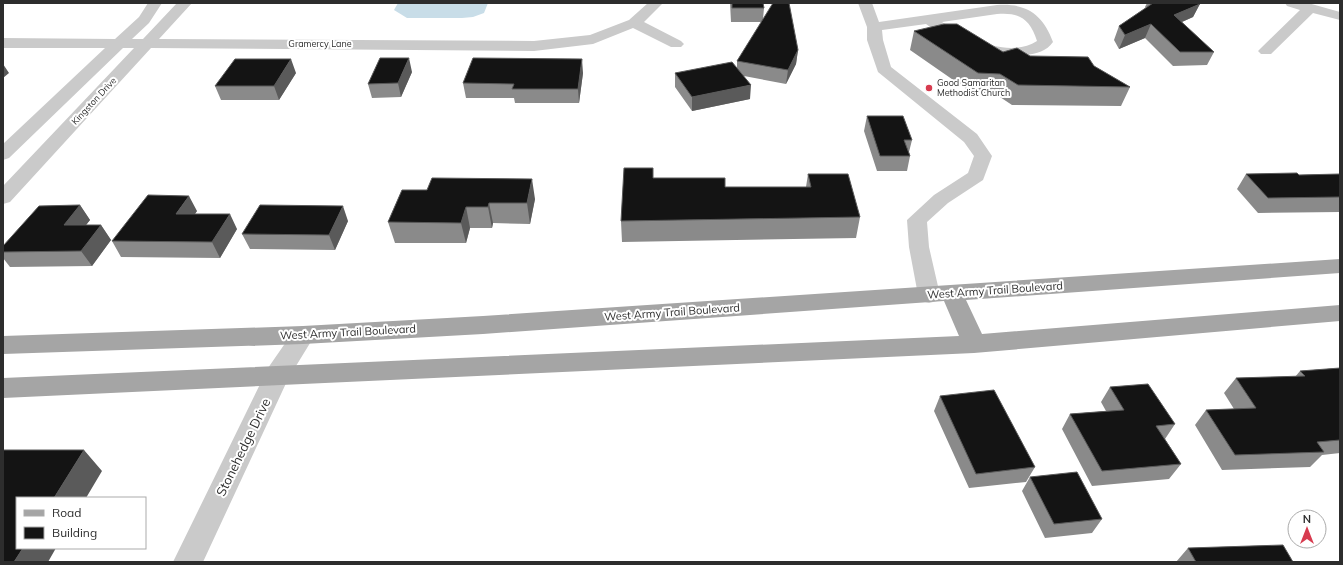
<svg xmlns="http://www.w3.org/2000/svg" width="1343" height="565" viewBox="0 0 1343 565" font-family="Mulish,sans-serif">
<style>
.water{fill:#c8dde8}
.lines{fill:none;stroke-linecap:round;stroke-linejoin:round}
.minor{fill:#cacaca;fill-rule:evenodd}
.major{fill:#a5a5a5;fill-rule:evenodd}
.wall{fill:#8a8a8a}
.shaded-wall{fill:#5a5a5a}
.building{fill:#141414;stroke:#5a5a5a}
.poi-dot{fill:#d73b4f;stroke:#fff;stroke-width:1.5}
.labels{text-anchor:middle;stroke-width:4;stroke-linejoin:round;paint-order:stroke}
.far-street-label{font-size:9px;fill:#2d2d2d;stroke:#fff}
.far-poi-label{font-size:9px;fill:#2d2d2d;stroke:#fff;text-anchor:start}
.street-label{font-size:11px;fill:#2d2d2d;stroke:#fff}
.near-street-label{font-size:13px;fill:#2d2d2d;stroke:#fff}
</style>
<rect width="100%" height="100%" fill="#fff"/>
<!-- water -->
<path class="water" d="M 398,3 L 488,3 L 484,13 L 473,17 L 462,18 L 407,18 L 394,10 Z"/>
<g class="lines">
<!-- minor -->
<path class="minor" d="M 148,3 L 162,3 L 149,23 L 132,39 L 143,39 L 177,3 L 192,3 L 159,39 L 534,41 L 590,35 L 629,20 L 648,3 L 663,3 L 644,22 L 681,41 L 684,44 L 681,47 L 671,47 L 633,28 L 593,44 L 534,51 L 151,48 L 10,202 L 3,204 L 3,186 L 134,48 L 123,48 L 9,158 L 3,160 L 3,144 L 105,48 L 3,48 L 3,38 L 115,39 L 139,17 Z
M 858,3 L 872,3 L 879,22 L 997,5 C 1026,3 1043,14 1053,42 C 1047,51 1036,54 1026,55 C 988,60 956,46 926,24 L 882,30 L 883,40 L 891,67 L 977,134 L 992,156 L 983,180 L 948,203 L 927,222 L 929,247 L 940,295 L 937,301 L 929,303 L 921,301 L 918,295 L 909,247 L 907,220 L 934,195 L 968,173 L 974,156 L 964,142 L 878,72 L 867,40 L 867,27 ZM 997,14 C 1019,12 1030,19 1037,41 C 1009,59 966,38 942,22 Z
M 1285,3 L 1308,3 L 1340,12 L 1340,20 L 1313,13 L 1271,54 L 1261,54 L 1258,51 L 1261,48 L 1300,10 L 1287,6 Z
M 303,326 L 311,329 L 315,335 L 288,379 L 203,562 L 173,562 L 268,368 L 295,329 Z"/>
<!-- major -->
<path class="major" d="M 1340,259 L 1340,273 L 966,300 L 982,334 L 1340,305 L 1340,321 L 974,353 L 3,398 L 3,378 L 959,336 L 944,301 L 483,334 L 303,344 L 3,354 L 3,336 L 303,326 L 483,316 Z"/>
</g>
<!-- wall -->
<path class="wall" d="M 730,3 L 763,3 L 764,8 L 763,19 L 798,50 L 796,64 L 786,84 L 744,76 L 750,99 L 692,111 L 675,87 L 675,73 L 737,68 L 737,61 L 762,22 L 731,22 Z
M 1147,3 L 1200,3 L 1193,17 L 1182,22 L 1214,52 L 1207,65 L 1173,66 L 1145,38 L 1119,49 L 1114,40 L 1119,26 L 1146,8 L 1145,7 Z
M 914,31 L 1003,52 L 1094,66 L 1130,87 L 1121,106 L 1012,105 L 994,93 L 972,93 L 910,50 Z
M 412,72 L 401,97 L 372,98 L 368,84 Z
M 296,73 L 279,100 L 221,100 L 215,86 Z
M 583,73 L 579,103 L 515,103 L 514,98 L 466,98 L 463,83 Z
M 867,116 L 912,140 L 909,152 L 910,156 L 907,171 L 877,171 L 864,131 Z
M 808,174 L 860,217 L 856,238 L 622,242 L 621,221 L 654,178 L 725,187 L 806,187 Z
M 1246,174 L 1299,175 L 1340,174 L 1340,212 L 1258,213 L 1237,189 Z
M 402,190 L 535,199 L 530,224 L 493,223 L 492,228 L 470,228 L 466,243 L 395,243 L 388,222 Z
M 80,205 L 90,220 L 86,225 L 101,225 L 111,240 L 92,266 L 10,267 L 3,258 L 3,246 Z
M 197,211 L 195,214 L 237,229 L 220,258 L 121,257 L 112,241 Z
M 348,221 L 335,250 L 250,249 L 242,234 Z
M 1340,368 L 1340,453 L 1322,455 L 1310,467 L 1222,470 L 1195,425 L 1206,410 L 1234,409 L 1224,393 L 1236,378 L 1295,377 L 1300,371 Z
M 1110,387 L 1175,424 L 1165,439 L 1181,464 L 1169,479 L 1092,486 L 1062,429 L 1070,414 L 1106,411 L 1101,402 Z
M 940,396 L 1035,467 L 1026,482 L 969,488 L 934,411 Z
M 1030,477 L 1102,519 L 1092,533 L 1045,538 L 1022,491 Z
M 1188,548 L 1293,562 L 1176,562 Z"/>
<!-- shaded-wall -->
<path class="shaded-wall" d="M 1200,4 L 1193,17 L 1168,28 L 1174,15 Z
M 1151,24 L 1145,38 L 1119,49 L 1125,35 Z
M 798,50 L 796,64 L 786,84 L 788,70 Z
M 409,58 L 412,72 L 401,97 L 398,83 Z
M 291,59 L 296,73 L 279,100 L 274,86 Z
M 582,59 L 583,73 L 579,103 L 578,89 Z
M 3,64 L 9,73 L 3,78 Z
M 751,85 L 750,99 L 692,111 L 692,97 Z
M 532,179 L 535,199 L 530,224 L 527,203 Z
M 189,196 L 197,211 L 184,229 L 176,214 Z
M 489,203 L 493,223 L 492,228 L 488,207 Z
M 80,205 L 90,220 L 74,240 L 64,225 Z
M 343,206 L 348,221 L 335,250 L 329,235 Z
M 466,207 L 470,228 L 466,243 L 461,223 Z
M 230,214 L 237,229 L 220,258 L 212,242 Z
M 101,225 L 111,240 L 92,266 L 81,251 Z
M 84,450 L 102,471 L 86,498 L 54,498 Z
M 23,548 L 56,548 L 48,562 L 14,562 Z"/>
<!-- building -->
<path class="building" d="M 732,3 L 763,3 L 764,8 L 732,8 Z
M 773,3 L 789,3 L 798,50 L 788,70 L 737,61 Z
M 1153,3 L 1200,3 L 1200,4 L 1174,15 L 1214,52 L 1180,52 L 1151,24 L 1125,35 L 1119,26 Z
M 944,24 L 957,24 L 1003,52 L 1017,48 L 1030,56 L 1088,57 L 1094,66 L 1130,87 L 1018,85 L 1000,74 L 978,73 L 914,31 Z
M 380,58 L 409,58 L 398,83 L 368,84 Z
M 473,58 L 582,59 L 578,89 L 512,89 L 514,84 L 463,83 Z
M 235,59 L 291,59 L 274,86 L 215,86 Z
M 732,62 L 751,85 L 692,97 L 675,73 Z
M 867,116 L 903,116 L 912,140 L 904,140 L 910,156 L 880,156 Z
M 624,168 L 653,168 L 653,178 L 725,178 L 725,187 L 811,187 L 808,174 L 848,174 L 860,217 L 621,221 Z
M 1297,173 L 1299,175 L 1340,174 L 1340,197 L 1268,198 L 1246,174 Z
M 432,178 L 532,179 L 527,203 L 489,203 L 488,207 L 466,207 L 461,223 L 388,222 L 402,190 L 427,190 Z
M 148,195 L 189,196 L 176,214 L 230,214 L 212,242 L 112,241 Z
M 80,205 L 64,225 L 101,225 L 81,251 L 3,252 L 3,246 L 39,206 Z
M 260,205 L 343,206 L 329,235 L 242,234 Z
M 1340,368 L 1340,440 L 1317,442 L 1324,452 L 1235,455 L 1206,410 L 1256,408 L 1236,378 L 1305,376 L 1300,371 Z
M 1148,384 L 1175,424 L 1156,426 L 1181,464 L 1102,471 L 1070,414 L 1124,410 L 1110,387 Z
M 994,390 L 1035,467 L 976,474 L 940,396 Z
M 3,450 L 84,450 L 54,498 L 17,498 L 17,548 L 23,548 L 14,562 L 3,562 Z
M 1077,472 L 1102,519 L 1054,524 L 1030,477 Z
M 1283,545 L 1293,562 L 1196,562 L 1188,548 Z"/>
<!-- markers -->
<circle class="poi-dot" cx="929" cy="88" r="4"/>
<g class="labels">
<!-- far-street labels -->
<g class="far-street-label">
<text x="320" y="47">Gramercy Lane</text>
<text transform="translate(94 101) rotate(-47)" y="3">Kingston Drive</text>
</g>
<!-- far-poi labels -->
<g class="far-poi-label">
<text x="937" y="86">Good Samaritan<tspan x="937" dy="10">Methodist Church</tspan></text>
</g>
<!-- street labels -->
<g class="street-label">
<text transform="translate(995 290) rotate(-4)" y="4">West Army Trail Boulevard</text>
<text transform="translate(672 312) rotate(-4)" y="4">West Army Trail Boulevard</text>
<text transform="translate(348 332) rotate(-3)" y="4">West Army Trail Boulevard</text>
</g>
<!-- near-street labels -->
<g class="near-street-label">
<text transform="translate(243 447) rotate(-64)" y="5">Stonehedge Drive</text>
</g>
</g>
<!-- border -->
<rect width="1343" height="565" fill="none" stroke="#2d2d2d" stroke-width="8"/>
<!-- legend -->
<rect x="16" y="497" width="130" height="52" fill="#ffffff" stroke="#ababab"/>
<rect x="24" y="510" width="20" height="6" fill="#a5a5a5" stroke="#ababab"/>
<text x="52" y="517" font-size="12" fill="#2d2d2d">Road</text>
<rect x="24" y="527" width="20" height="12" fill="#141414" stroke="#ababab"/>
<text x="52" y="537" font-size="12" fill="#2d2d2d">Building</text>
<!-- north arrow -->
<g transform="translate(1307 529)"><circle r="19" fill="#ffffff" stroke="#ababab"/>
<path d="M0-3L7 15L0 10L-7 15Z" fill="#d73b4f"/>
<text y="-6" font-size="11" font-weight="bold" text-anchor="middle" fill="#2d2d2d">N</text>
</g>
</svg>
